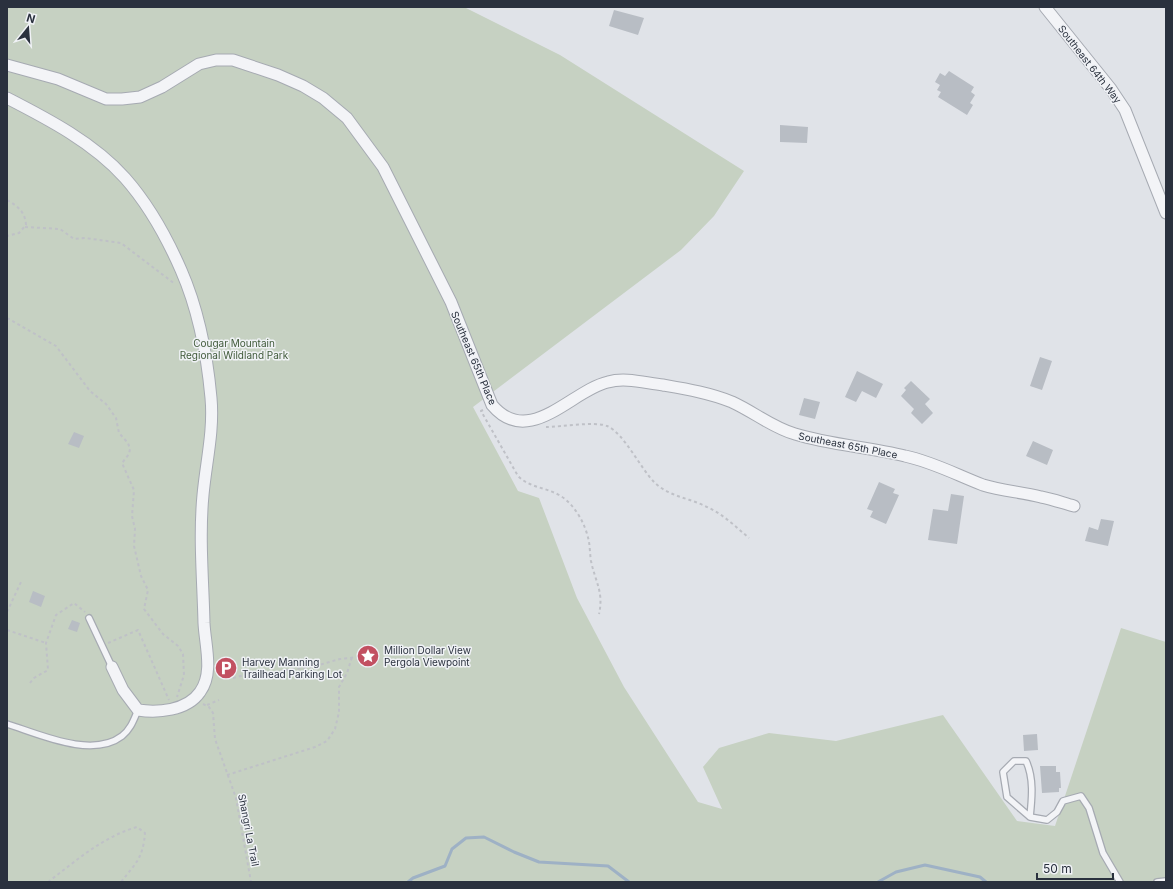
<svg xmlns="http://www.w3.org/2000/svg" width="1173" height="889" viewBox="0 0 1173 889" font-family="Inter,sans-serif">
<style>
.green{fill:#c6d1c2}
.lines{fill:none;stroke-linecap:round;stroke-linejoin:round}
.stream{stroke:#9eb1c5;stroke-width:3}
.building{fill:#b8bdc4}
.lane-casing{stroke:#a6aab2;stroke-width:8}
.street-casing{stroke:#a6aab2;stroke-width:13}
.path{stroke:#bfc1c7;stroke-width:2;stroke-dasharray:3 3;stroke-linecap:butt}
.lane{stroke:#f3f4f7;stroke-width:5.5}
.street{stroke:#f3f4f7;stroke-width:11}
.labels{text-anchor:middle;stroke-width:3;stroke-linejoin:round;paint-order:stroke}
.street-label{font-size:10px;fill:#2a313e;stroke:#f0f2f6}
.park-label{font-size:10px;fill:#3f5939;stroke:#f0f2f6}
.poi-label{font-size:10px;fill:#2a313e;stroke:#f0f2f6;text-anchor:start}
</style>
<rect width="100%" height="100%" fill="#e0e3e8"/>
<!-- green -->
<path class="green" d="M 7,7 L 464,7 L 560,55 L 744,171 L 714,216 L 681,250 L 473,407 L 518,491 L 539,498 L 577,598 L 624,687 L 698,802 L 722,809 L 703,767 L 719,748 L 769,733 L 836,741 L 943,715 L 1017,821 L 1055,826 L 1121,628 L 1166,642 L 1166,882 L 7,882 Z"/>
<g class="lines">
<!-- stream -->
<path class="stream" d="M 408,882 L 413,878 L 445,866 L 452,849 L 466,838 L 484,837 L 514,852 L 539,862 L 608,866 L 629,882
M 878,882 L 896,872 L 925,865 L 980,877 L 986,882"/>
</g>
<!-- building -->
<path class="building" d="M 614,10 L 644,18 L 638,35 L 609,26 Z
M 949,71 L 974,87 L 971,92 L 975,95 L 970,103 L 973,105 L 967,115 L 938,97 L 941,92 L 937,90 L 940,85 L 935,82 L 940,73 L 945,76 Z
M 780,125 L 808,127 L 807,143 L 780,142 Z
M 1040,357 L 1052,361 L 1042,390 L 1030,386 Z
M 857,371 L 883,384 L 876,398 L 862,391 L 856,402 L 845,397 Z
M 911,381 L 930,399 L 925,404 L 933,413 L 922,424 L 911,413 L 914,409 L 901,396 L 906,390 L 904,388 Z
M 804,398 L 820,402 L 815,419 L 799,415 Z
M 74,432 L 84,436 L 79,448 L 68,444 Z
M 1033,441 L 1053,450 L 1047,465 L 1026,456 Z
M 879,482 L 895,489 L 893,493 L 899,495 L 886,524 L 870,517 L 873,511 L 867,509 Z
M 951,494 L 964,496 L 957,544 L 928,540 L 933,509 L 948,511 Z
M 1101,519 L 1114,521 L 1108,546 L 1085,541 L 1089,527 L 1098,530 Z
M 33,591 L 45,596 L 41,607 L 29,602 Z
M 72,620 L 80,623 L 77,632 L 68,629 Z
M 1037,734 L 1038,750 L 1024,751 L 1023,735 Z
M 1040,766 L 1056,766 L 1056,772 L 1060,772 L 1061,788 L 1059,788 L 1059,792 L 1042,793 Z"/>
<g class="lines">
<!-- lane casing -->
<g class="lane-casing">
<path id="lane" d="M 89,618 L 112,667
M 7,724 C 39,734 92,759 122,736 C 131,729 134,719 138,710
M 1030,817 C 1032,798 1034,778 1026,761 L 1014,761 L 1003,772 L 1007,797 L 1030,817 L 1047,820 L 1057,812 L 1063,801 L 1081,796 L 1089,808 L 1103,853 L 1120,882
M 1157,882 L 1166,881"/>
</g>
<!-- street casing -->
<g class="street-casing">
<path id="street" d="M 1045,7 L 1111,89 L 1125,110 L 1166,213
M 7,65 L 58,79 L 106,99 L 122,99 L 140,97 L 162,87 L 199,64 L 216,60 L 233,60 L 278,75 L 303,86 L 323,98 L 347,118 L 383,167 L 451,302 L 492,405 C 529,449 572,390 608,382 C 625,377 645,383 663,385 C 686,389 710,393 732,402 C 754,412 773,428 795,434 C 831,445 869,447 905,456 C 933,462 957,475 983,485 C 1002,491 1022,492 1041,497 C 1052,499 1063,503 1074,506
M 7,98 C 48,119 94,143 125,178 C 148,204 167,238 181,270 C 199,311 207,354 211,398 C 214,431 206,462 203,495 C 199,537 203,580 204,623 C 205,645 214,673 200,692 C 187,711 157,713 138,710 L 123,690 L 112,667"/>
</g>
<!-- path -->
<path class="path" d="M 7,200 C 17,206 25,211 26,225 L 19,233 L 7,236
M 25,227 L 60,229 L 74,239 L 85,238 L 121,243 L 175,284
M 7,318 L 56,346 L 90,391 L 106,404 L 116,418 L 119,433 L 128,443 L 130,449 L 129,454 L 122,463 L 134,490 L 132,516 L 135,529 L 134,546 L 141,576 L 148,590 L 144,609 L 163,634 L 178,646 L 183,654 L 184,675 L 177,697
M 483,410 L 481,411 L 518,476 C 530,488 545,487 559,495 C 575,504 586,525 589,542 C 590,548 590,555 591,561 C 595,581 604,592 599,614
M 546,427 C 562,427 595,421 607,426 C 624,433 640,468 655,483 C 670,497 690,498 707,507 C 723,514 736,527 749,538
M 7,612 L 21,582
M 7,630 L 46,643
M 108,643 L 138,630 L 169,700
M 233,678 L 248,674 L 267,676 L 286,670 L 312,667 L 340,659 L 368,656
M 30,683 L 34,678 L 48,670 L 46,643 L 56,615 L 74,603 L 85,612
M 203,704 L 209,707 L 213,713 L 215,739 L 236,798 L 251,882
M 207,705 L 219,700
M 227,775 L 315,747 L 327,741 L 335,729 L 339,712 L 339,687 L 347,673 L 352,657
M 48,882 C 76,861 102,837 137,827 L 145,833 C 143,858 136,863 121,882"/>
<!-- lane -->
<use href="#lane" class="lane"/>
<!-- street -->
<use href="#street" class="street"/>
</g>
<!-- icons -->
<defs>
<g id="sight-disc" transform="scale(1.15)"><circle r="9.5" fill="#c25061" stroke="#f0f2f6"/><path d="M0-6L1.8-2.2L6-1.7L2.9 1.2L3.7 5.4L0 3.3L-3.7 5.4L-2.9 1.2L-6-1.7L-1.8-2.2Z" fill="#fff"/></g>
<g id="parking-disc" transform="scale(1.15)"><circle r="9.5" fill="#c25061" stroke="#f0f2f6"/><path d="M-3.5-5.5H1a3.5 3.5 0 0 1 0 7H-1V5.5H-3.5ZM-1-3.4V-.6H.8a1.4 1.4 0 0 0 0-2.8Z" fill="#fff"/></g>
</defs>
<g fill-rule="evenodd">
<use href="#sight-disc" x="368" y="656"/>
<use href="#parking-disc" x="226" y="668"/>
</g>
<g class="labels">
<!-- street labels -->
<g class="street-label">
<text transform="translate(1090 64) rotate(52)" y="4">Southeast 64th Way</text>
<text transform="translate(474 358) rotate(67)" y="4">Southeast 65th Place</text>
<text transform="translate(848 445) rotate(11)" y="4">Southeast 65th Place</text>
<text transform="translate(249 830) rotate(79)" y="4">Shangri La Trail</text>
</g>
<!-- park labels -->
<g class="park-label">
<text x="234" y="347">Cougar Mountain<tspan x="234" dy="12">Regional Wildland Park</tspan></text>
</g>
<!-- poi labels -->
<g class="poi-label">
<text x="384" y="654">Million Dollar View<tspan x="384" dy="12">Pergola Viewpoint</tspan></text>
<text x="242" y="666">Harvey Manning<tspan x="242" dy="12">Trailhead Parking Lot</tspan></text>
</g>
</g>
<!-- border -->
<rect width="1173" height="889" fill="none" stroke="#2a313e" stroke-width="16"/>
<!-- north arrow -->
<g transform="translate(28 28) rotate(17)" stroke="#f0f2f6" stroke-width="3" paint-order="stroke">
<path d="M0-3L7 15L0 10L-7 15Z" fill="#2a313e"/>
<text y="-6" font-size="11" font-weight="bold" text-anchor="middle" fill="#2a313e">N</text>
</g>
<!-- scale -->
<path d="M1037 873v6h76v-6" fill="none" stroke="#2a313e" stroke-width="2"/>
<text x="1043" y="873" font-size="12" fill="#2a313e" stroke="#f0f2f6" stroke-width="3" paint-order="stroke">50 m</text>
</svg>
